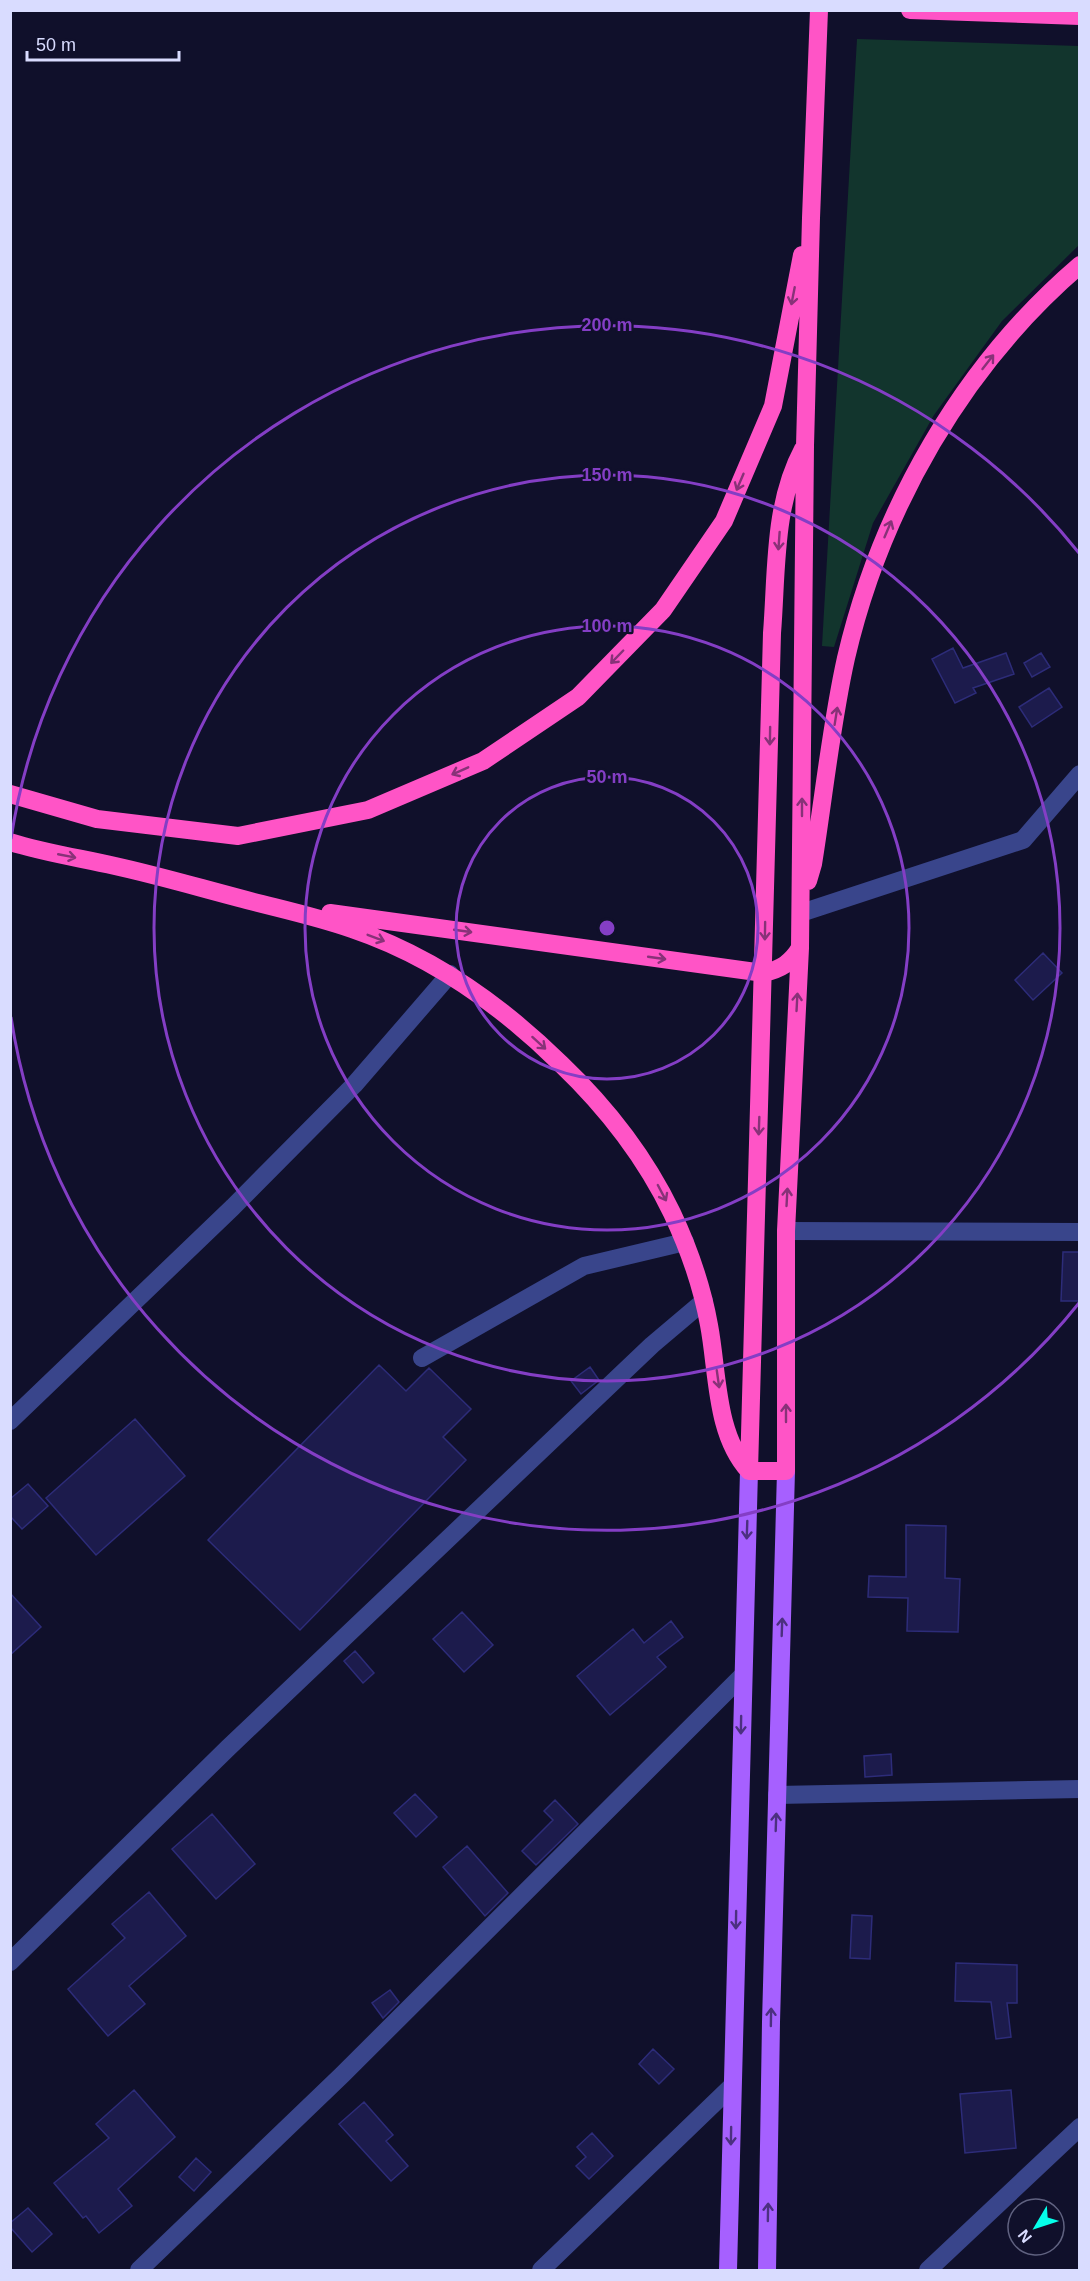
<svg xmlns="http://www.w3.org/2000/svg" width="1090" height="2281" viewBox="0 0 1090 2281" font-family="Helvetica,sans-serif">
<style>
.green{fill:#12352d}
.building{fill:#1c1b4c;stroke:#2d2c79;stroke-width:1.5}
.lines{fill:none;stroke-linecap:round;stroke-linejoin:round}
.minor{stroke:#39458b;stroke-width:18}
.major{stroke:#a660ff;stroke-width:18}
.highway{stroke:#ff54c6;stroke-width:18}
.oneway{stroke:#883278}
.oneway2{stroke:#4c3080}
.ring{fill:none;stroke:#843ec5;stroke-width:3}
.centre{fill:#843ec5;stroke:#10102b;stroke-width:3}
.ring-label{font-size:18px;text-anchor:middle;font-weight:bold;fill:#843ec5;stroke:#10102b;stroke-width:4.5;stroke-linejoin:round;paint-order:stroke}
</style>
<rect width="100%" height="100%" fill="#10102b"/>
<!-- green -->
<path class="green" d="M 857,39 L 1079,46 L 1080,244 L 1002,321 L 934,415 L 873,523 L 834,647 L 822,646 Z"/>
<!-- building -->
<path class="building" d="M 953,648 L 963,668 L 1006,653 L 1014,674 L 973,688 L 976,693 L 955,703 L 932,659 Z
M 1041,653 L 1050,667 L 1032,677 L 1024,663 Z
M 1049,688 L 1062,707 L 1032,727 L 1019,707 Z
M 1043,953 L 1062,973 L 1033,1000 L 1015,980 Z
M 1063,1252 L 1080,1252 L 1080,1301 L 1061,1301 Z
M 379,1365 L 406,1391 L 429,1368 L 471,1409 L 443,1437 L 466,1460 L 300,1630 L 208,1540 Z
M 590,1367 L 599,1380 L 581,1394 L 571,1381 Z
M 135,1419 L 185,1476 L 96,1555 L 46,1498 Z
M 28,1484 L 48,1506 L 22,1529 L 10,1516 L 10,1499 Z
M 906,1525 L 946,1526 L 945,1578 L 960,1579 L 958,1632 L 907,1631 L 908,1598 L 868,1597 L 869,1576 L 906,1577 Z
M 10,1593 L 41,1627 L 10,1655 Z
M 462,1612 L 493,1645 L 464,1672 L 433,1639 Z
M 671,1621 L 683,1637 L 657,1657 L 666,1667 L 610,1715 L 577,1676 L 633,1629 L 644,1643 Z
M 355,1651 L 374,1673 L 363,1683 L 344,1661 Z
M 891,1754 L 892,1775 L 865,1777 L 864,1756 Z
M 415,1794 L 437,1817 L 416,1837 L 394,1813 Z
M 555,1800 L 578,1824 L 536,1865 L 522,1851 L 553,1820 L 544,1811 Z
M 212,1814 L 255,1864 L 216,1899 L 172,1849 Z
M 467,1846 L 508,1893 L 485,1916 L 443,1867 Z
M 149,1892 L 186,1936 L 129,1986 L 145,2004 L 108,2036 L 68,1989 L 125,1938 L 112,1924 Z
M 852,1915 L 872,1916 L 870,1959 L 850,1958 Z
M 956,1963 L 1017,1965 L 1017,2003 L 1007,2003 L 1011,2037 L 996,2039 L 991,2002 L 955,2001 Z
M 390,1990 L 399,2002 L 383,2018 L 372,2003 Z
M 653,2049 L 674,2069 L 659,2084 L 639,2064 Z
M 134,2090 L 175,2137 L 118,2189 L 132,2206 L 99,2233 L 86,2216 L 83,2218 L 54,2183 L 109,2138 L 96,2124 Z
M 1011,2090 L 1016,2148 L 965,2153 L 960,2094 Z
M 364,2102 L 393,2135 L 386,2141 L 408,2166 L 391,2181 L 339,2124 Z
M 592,2133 L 613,2156 L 589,2179 L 576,2166 L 586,2157 L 577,2147 Z
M 196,2158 L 211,2172 L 194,2191 L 179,2177 Z
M 28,2208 L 52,2234 L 32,2252 L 10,2227 L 10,2223 Z"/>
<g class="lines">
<!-- minor -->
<path class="minor" d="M 801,913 L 1023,840 L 1080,774
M 786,1231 L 1080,1232
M 422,1358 L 584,1266 L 685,1242
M 10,1421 L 233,1207 L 354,1085 L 450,974
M 777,1795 L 1080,1789
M 10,1962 L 228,1748 L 652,1345 L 704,1301
M 139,2270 L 342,2075 L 742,1676
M 541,2270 L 732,2086
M 928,2270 L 1080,2127"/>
<!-- major -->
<path class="major" d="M 728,2270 L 749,1471
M 767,2270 L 771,2022 L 786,1471"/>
<!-- highway -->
<path class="highway" d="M 910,10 L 1080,16
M 10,794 L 97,819 L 238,836 L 368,810 L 483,761 L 578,697 L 663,610 L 724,521 L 773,406 L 802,255
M 10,842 C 45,853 80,858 115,866 C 156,875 197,887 239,898 C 276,908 315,916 352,929 C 432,956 501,1005 561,1064 C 606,1107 645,1157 672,1213 C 689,1249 702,1286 709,1325 C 718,1372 715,1434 749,1471 L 786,1471 L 786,1231 L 800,948 L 805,446 L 811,218 L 819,10
M 808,881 L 813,864 C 824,796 831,725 846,658 C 881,508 963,365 1080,265
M 330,913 L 764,973 C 781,969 791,963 800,948
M 749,1471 L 772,633 C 777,571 773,505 803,449"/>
</g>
<!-- one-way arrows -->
<defs><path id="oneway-shaft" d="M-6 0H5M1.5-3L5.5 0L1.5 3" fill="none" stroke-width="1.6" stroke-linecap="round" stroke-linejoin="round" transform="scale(1.5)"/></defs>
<g class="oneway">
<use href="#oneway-shaft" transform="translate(793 296) rotate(101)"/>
<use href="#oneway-shaft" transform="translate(988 362) rotate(-52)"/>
<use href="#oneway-shaft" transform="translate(740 482) rotate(113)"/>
<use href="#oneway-shaft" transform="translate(888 529) rotate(-67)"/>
<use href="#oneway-shaft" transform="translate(779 541) rotate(94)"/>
<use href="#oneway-shaft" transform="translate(617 657) rotate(134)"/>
<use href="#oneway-shaft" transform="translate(836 716) rotate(-81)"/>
<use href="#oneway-shaft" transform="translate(770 736) rotate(91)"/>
<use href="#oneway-shaft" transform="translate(460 771) rotate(156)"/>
<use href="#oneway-shaft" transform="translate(802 807) rotate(-90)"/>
<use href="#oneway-shaft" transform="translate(67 856) rotate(11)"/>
<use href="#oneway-shaft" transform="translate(463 931) rotate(8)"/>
<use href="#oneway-shaft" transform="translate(765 931) rotate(91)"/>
<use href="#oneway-shaft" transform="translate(376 938) rotate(21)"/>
<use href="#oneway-shaft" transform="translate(657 958) rotate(8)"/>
<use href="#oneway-shaft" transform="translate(797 1002) rotate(-87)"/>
<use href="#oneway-shaft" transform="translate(539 1043) rotate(42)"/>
<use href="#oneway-shaft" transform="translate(759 1126) rotate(92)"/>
<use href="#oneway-shaft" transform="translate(662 1193) rotate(62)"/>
<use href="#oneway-shaft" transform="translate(787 1197) rotate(-87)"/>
<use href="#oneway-shaft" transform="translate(718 1379) rotate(82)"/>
<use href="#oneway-shaft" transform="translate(786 1413) rotate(-90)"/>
</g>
<g class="oneway2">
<use href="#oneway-shaft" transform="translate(747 1530) rotate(92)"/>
<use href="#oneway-shaft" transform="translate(782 1627) rotate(-88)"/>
<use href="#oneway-shaft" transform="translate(741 1725) rotate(91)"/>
<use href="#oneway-shaft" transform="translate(776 1822) rotate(-88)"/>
<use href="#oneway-shaft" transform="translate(736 1920) rotate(91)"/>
<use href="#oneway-shaft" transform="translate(771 2017) rotate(-89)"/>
<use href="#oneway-shaft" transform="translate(731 2136) rotate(91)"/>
<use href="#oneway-shaft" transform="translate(768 2212) rotate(-89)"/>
</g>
<!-- distance rings -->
<g class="ring">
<circle cx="607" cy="928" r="151"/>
<circle cx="607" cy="928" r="302"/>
<circle cx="607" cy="928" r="453"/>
<path d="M1079 1303A603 603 0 0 1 11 1017M11 839A603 603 0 0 1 1079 553"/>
</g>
<circle cx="607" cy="928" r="9" class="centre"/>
<g class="ring-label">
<text x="607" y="331">200 m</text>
<text x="607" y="481">150 m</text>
<text x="607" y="632">100 m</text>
<text x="607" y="783">50 m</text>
</g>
<!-- border -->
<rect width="1090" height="2281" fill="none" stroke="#d9dcff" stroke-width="24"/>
<!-- north arrow -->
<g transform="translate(1036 2227) rotate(231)"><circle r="28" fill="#10102b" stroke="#606280" stroke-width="1.5"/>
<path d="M0-4.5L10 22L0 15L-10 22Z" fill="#05ffea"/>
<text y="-9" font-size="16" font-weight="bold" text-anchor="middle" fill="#d9dcff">N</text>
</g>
<!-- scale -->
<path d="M27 51v9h152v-9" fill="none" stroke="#d9dcff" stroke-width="3"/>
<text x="36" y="51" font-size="18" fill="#d9dcff" stroke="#10102b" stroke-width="4.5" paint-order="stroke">50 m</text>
</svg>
